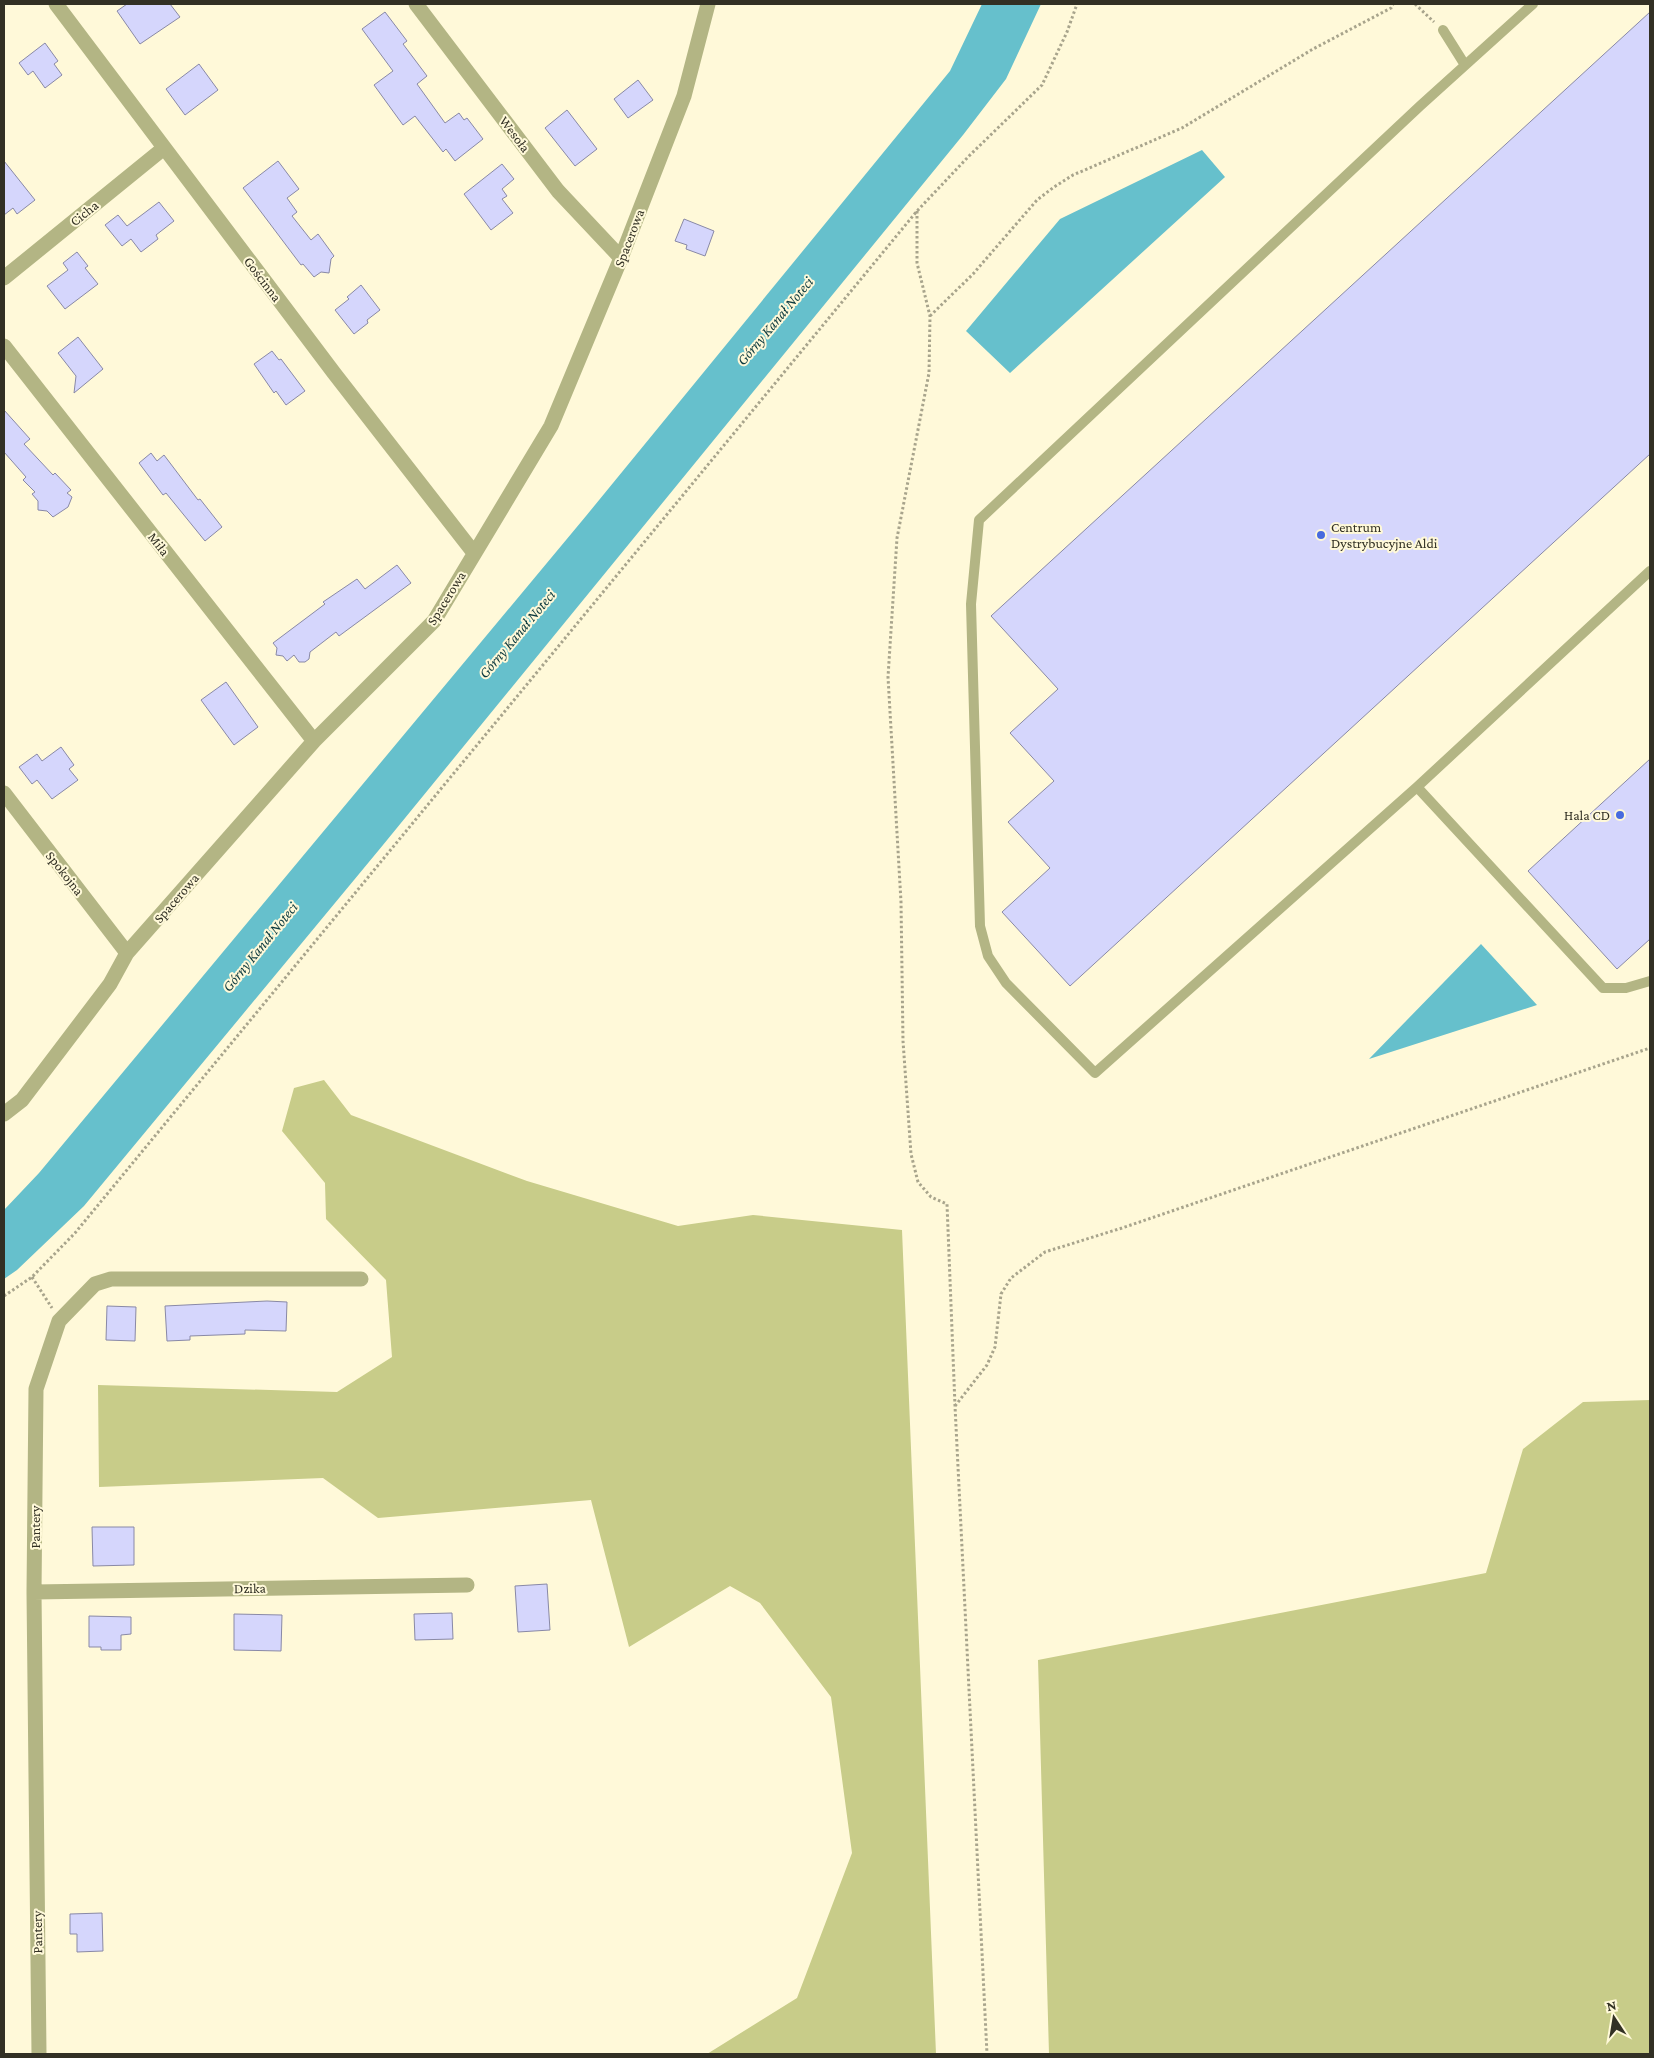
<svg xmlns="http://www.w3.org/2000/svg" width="1654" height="2058" viewBox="0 0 1654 2058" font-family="'Crimson Pro',serif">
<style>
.forest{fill:#c8cc89}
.water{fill:#66c0cc}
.building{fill:#d5d6fc;stroke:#8989a6}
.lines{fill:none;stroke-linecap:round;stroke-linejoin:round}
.path{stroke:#a8a48c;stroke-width:3;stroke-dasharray:2.5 2.5;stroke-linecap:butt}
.service{stroke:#b3b584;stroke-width:10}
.minor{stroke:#b3b584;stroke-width:15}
.poi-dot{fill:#486bde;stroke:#fff9d9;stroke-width:2}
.labels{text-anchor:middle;stroke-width:4;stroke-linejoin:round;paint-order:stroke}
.street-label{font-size:14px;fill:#323024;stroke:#fff9d9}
.poi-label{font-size:14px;fill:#323024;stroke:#fff9d9;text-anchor:start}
.water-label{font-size:15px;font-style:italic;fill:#0c393e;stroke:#fff9d9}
</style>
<rect width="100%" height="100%" fill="#fff9d9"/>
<!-- forest -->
<path class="forest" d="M 324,1080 L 351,1115 L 527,1181 L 678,1226 L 753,1215 L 902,1230 L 936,2054 L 707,2054 L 797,1998 L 852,1853 L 831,1697 L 760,1603 L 730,1586 L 629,1647 L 591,1500 L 378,1518 L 323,1478 L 99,1487 L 98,1385 L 337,1392 L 392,1357 L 386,1280 L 326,1219 L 325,1183 L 282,1131 L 294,1088 Z
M 1650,1400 L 1650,2054 L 1049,2054 L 1038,1660 L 1486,1573 L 1523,1449 L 1583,1402 Z"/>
<!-- water -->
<path class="water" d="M 982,4 L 1041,4 L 1006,79 L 963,135 L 383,845 L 84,1206 L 17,1270 L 4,1279 L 4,1210 L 39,1173 L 586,516 L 950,71 Z
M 1202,150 L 1225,177 L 1010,373 L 966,331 L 1060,219 Z
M 1481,944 L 1537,1005 L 1369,1059 Z"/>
<!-- building -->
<path class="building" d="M 127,4 L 170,4 L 180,17 L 140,44 L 117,11 Z
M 385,12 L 407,41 L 403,44 L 427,76 L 417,84 L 445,123 L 459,113 L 464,120 L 467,118 L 483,139 L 455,161 L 446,149 L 443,152 L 415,116 L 403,125 L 374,85 L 393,71 L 362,29 Z
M 1650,12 L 1650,454 L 1070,986 L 1002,912 L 1050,868 L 1008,822 L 1054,781 L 1010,733 L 1058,689 L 991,616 Z
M 45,43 L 58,61 L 54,64 L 62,75 L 45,88 L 33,71 L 28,75 L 19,63 Z
M 199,64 L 218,90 L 185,115 L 166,89 Z
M 638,80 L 653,100 L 628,118 L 614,99 Z
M 567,110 L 597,149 L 575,166 L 545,128 Z
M 4,161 L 35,200 L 17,214 L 13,208 L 4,215 Z
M 278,161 L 299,189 L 287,198 L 297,212 L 292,216 L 311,240 L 318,234 L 334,256 L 331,259 L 329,273 L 321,272 L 314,277 L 303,264 L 301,265 L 243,188 Z
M 502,164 L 514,179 L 502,189 L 507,196 L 502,199 L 513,213 L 491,230 L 464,194 Z
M 159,202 L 174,221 L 156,235 L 158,239 L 141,252 L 131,239 L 122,246 L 105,225 L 118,215 L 127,226 Z
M 684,219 L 714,231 L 705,256 L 686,249 L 687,245 L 675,241 Z
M 77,252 L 88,266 L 85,268 L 98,284 L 65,309 L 47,286 L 68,270 L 63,263 Z
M 361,285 L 380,310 L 367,320 L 368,323 L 354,334 L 335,310 L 349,299 L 347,297 Z
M 78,337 L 103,369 L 74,393 L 76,376 L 58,353 Z
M 272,351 L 279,360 L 281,359 L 305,391 L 286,405 L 276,391 L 274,393 L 254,364 Z
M 4,410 L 30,439 L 24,444 L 53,475 L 55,473 L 71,490 L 67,493 L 72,497 L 68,507 L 53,517 L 47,511 L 38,510 L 38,501 L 32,494 L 35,492 L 23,480 L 26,477 L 4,452 Z
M 151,453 L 157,461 L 164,455 L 198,500 L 200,499 L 222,527 L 205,541 L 166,493 L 163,495 L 139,463 Z
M 397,565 L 411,583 L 339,636 L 336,632 L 310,652 L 309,659 L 305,662 L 299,662 L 294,655 L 287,661 L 283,656 L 276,655 L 277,648 L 273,643 L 325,604 L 323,602 L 357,579 L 365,589 Z
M 226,682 L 258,727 L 234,745 L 201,700 Z
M 61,747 L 74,765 L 69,769 L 78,780 L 52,799 L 37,780 L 32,784 L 19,767 L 37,754 L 42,761 Z
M 1650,759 L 1650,939 L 1617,969 L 1528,871 Z
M 267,1301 L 287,1302 L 286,1331 L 245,1330 L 245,1334 L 190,1336 L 190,1340 L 167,1341 L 165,1306 Z
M 107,1306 L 136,1307 L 135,1341 L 106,1340 Z
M 92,1527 L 134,1527 L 134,1565 L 93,1566 Z
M 547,1584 L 550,1630 L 518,1632 L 515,1586 Z
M 452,1613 L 453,1639 L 415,1640 L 414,1614 Z
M 234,1614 L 282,1615 L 281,1651 L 234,1650 Z
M 89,1616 L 131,1617 L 131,1634 L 121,1635 L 121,1650 L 101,1650 L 101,1647 L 89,1647 Z
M 102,1913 L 103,1951 L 77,1952 L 77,1934 L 70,1934 L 70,1914 Z"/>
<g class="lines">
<!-- path -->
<path class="path" d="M 1415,4 L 1434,22
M 917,211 L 917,263 L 930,316 L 929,373 L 897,538 L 888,677 L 901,902 L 903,1041 L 911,1154 L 918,1182 L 931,1197 L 947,1204 L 955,1406 L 987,2054
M 930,316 L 973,274 L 1037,200 L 1054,187 L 1073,175 L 1182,128 L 1313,49 L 1391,8 L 1393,4
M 32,1277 L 52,1308
M 4,1296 L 32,1277 L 75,1233 L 917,211 L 969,156 L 1042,85 L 1067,32 L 1077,4
M 955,1406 L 987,1365 L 995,1347 L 1001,1294 L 1011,1278 L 1045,1252 L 1122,1228 L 1650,1048"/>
<!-- service -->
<path class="service" d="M 1533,4 L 1420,106 L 979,520 L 971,604 L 980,926 L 988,956 L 1006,983 L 1095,1073 L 1417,787 L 1650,571
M 1443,30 L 1465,65
M 1417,787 L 1603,988 L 1626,988 L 1650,981"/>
<!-- minor -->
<path class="minor" d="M 56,4 L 334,373 L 474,553
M 416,4 L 558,191 L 621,258
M 4,278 L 164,148
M 4,346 L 314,741
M 4,793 L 127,953
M 4,1114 L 22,1100 L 110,984 L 127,953 L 314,741 L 434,621 L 551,426 L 621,258 L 684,96 L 708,4
M 34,1592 L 467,1585
M 39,2054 L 34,1592 L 36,1389 L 59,1321 L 95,1284 L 111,1279 L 361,1279"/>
</g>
<!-- markers -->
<g class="poi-dot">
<circle cx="1321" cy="535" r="5"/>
<circle cx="1620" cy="815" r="5"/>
</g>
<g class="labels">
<!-- street labels -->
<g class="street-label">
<text transform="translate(515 134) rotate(53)" y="5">Wesoła</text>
<text transform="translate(84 213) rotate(-39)" y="5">Cicha</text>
<text transform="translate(629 238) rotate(-69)" y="5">Spacerowa</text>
<text transform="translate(263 279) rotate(53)" y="5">Gościnna</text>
<text transform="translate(159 544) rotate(52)" y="5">Miła</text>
<text transform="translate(446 598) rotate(-58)" y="5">Spacerowa</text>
<text transform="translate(65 873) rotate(52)" y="5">Spokojna</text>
<text transform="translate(176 898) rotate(-49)" y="5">Spacerowa</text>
<text transform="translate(35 1527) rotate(-90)" y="5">Pantery</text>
<text transform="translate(250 1588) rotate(-1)" y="5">Dzika</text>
<text transform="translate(37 1932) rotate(-91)" y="5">Pantery</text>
</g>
<!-- poi labels -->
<g class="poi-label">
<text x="1331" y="532">Centrum<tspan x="1331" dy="16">Dystrybucyjne Aldi</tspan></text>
<text x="1610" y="820" text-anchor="end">Hala CD</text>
</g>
<!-- water labels -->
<g class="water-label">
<text transform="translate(775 321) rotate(-50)" y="5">Górny Kanał Noteci</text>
<text transform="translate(517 634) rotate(-50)" y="5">Górny Kanał Noteci</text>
<text transform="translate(260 947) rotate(-51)" y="5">Górny Kanał Noteci</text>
</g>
</g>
<!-- border -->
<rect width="1654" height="2058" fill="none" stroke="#323024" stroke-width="10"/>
<!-- north arrow -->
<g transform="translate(1614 2018) rotate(348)" stroke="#fff9d9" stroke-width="4" paint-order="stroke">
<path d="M0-4L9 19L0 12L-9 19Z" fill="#323024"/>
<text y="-8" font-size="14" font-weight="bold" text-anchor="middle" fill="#323024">N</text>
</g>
</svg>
